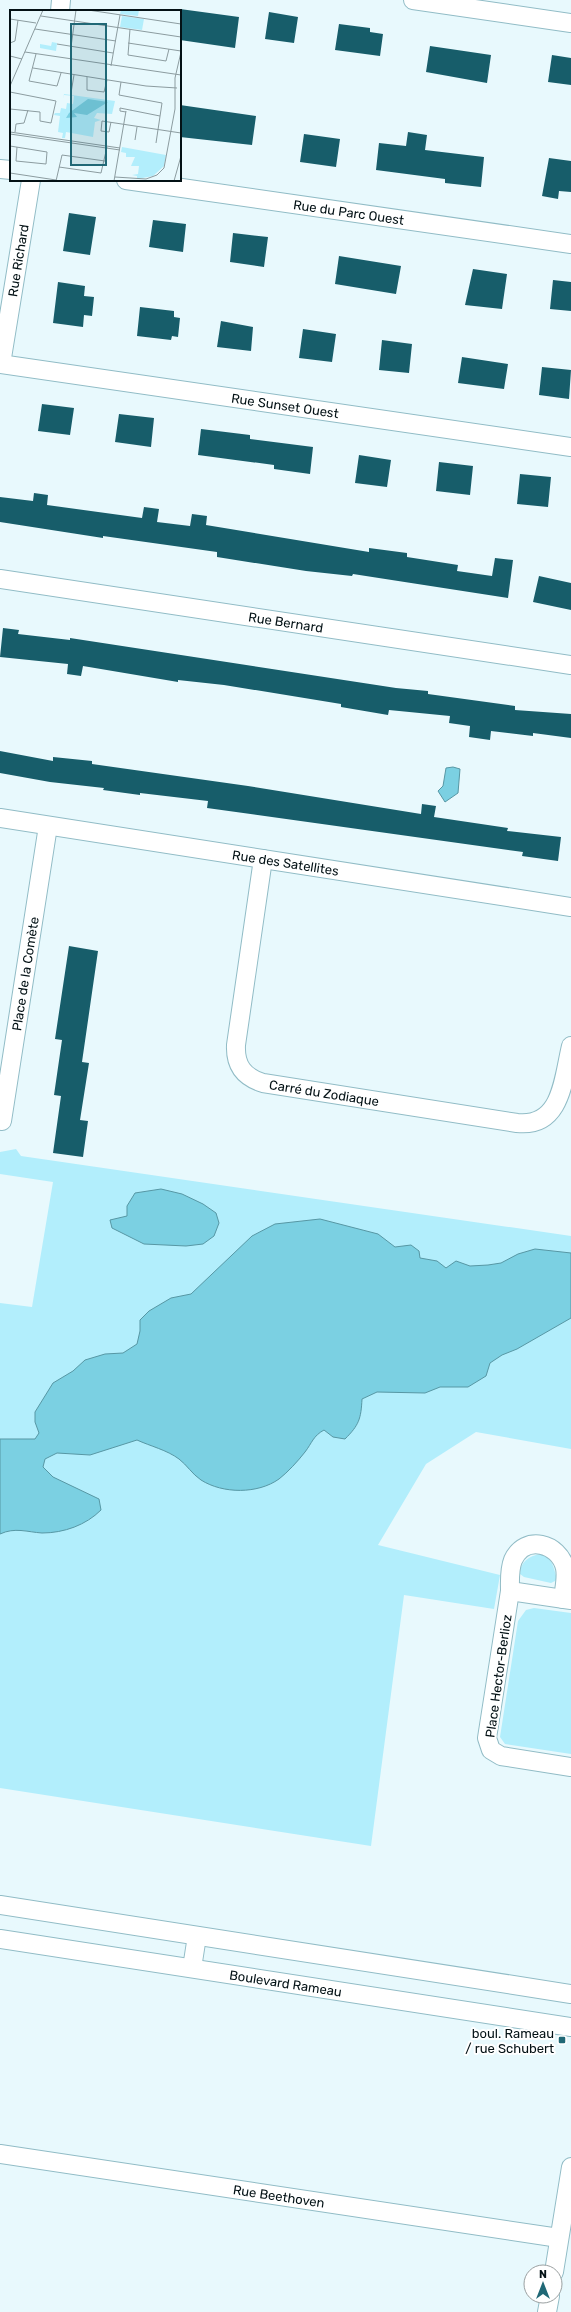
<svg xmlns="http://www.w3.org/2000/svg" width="571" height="2312" viewBox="0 0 571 2312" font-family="Rubik,sans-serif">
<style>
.green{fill:#b2eefc}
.water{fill:#7bd0e2;stroke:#5797a4}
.building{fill:#175d6a}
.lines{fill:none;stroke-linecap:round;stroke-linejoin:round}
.minor-casing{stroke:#91bcc6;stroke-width:20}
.minor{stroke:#fff;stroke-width:18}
.poi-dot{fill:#206876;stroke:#fff;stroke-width:1.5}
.labels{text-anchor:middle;stroke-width:4;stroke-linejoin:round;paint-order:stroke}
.street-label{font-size:13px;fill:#031115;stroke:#fff}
.poi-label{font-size:13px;fill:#031115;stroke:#fff;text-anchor:end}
.inset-road{fill:none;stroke:#8c9ca0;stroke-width:1}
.view{fill:#206876;fill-opacity:0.15;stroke:#206876;stroke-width:2}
.inset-edge{fill:none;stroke:#031115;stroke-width:2}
</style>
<rect width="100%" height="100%" fill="#e8f9fd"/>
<!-- green -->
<path class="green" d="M 16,1149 L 21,1156 L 571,1236 L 571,1449 L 476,1432 L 426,1464 L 378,1545 L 500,1575 L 494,1609 L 404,1595 L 371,1846 L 0,1788 L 0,1303 L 32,1307 L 53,1182 L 0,1174 L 0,1152 Z
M 540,1554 C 553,1557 553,1567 557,1578 L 555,1581 L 551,1583 L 524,1577 L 520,1574 C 520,1562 529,1556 540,1554 Z
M 534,1608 L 571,1613 L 571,1754 L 505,1744 L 500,1737 L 518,1621 L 526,1610 Z"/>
<!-- water -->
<path class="water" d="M 453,767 L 460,769 L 458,793 L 445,802 L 438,791 L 443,786 L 446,768 Z
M 161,1189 L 182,1194 L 203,1204 L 216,1213 L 219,1223 L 214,1236 L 203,1244 L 186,1246 L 144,1244 L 112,1228 L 110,1220 L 127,1216 L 127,1206 L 135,1193 Z
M 320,1219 L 378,1234 L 395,1247 L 411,1245 L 419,1251 L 420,1258 L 437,1261 L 446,1268 L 456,1261 L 470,1266 L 488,1265 L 501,1263 L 518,1254 L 535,1249 L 571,1253 L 571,1318 L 517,1349 L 502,1355 L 490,1363 L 486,1376 L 468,1387 L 440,1387 L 425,1393 L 377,1392 L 362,1399 C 361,1419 359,1425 345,1439 L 333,1437 L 324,1430 C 313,1436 312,1443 305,1452 C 298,1461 288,1472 279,1479 C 258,1494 223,1494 201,1480 C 192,1474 187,1465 179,1459 C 167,1450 150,1446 137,1440 L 90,1455 L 57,1453 L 45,1459 L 43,1467 L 53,1477 L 99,1499 L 101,1510 C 86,1525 64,1533 42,1533 C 27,1532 15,1527 0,1534 L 0,1439 L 35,1439 L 39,1433 L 35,1422 L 35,1412 L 53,1383 L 73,1371 L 85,1360 L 105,1354 L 123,1353 L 137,1344 L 140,1331 L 140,1320 L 149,1311 L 171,1298 L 191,1294 L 252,1236 L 275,1224 Z"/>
<!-- building -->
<path class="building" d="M 180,9 L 239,17 L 235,48 L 180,40 Z
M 269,12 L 298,17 L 294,43 L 265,39 Z
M 339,24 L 370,28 L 370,32 L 383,34 L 380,56 L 335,50 Z
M 430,46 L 491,55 L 487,83 L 426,72 Z
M 552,55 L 571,58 L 571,85 L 548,82 Z
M 180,105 L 256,116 L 252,145 L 180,137 Z
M 408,132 L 427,135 L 425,150 L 484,157 L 481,187 L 445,183 L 445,179 L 376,170 L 379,143 L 406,146 Z
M 304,134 L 340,139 L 336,167 L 300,162 Z
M 549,158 L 571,161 L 571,192 L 559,191 L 558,199 L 542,196 Z
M 69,213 L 96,217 L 90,255 L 63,251 Z
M 153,220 L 186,224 L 183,252 L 149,247 Z
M 233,233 L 268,237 L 264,267 L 230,262 Z
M 339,256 L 401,266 L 396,294 L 335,284 Z
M 473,269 L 507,274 L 502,309 L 465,305 Z
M 553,280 L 571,282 L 571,311 L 550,309 Z
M 58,282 L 85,286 L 84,296 L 94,297 L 92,316 L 84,315 L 83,327 L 53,323 Z
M 140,307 L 174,311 L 174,317 L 180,318 L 178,337 L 172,336 L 171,340 L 137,336 Z
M 221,321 L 253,327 L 251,351 L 217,347 Z
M 303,329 L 336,334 L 332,362 L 299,358 Z
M 382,340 L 412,344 L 409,373 L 379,370 Z
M 462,357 L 508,364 L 504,389 L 458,383 Z
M 542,367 L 571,370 L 569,399 L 539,395 Z
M 42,404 L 74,408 L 70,435 L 38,431 Z
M 119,414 L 154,418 L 151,447 L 115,442 Z
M 201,429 L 250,435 L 250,439 L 313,447 L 310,474 L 274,469 L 274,465 L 198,455 Z
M 359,455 L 391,460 L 387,487 L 355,483 Z
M 439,462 L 473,466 L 470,495 L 436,491 Z
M 520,474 L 551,477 L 548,507 L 517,504 Z
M 34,493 L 48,495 L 47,505 L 142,518 L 144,507 L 159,509 L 157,522 L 190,526 L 192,514 L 207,516 L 206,525 L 369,552 L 369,548 L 407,553 L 407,557 L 458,565 L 457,571 L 492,576 L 495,558 L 513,560 L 508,598 L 353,574 L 352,576 L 306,571 L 217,557 L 217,552 L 103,536 L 103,538 L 0,522 L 0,497 L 33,501 Z
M 539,576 L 571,583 L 571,610 L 533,602 Z
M 3,628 L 19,630 L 18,634 L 70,640 L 70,638 L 396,688 L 428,691 L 428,694 L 515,706 L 515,710 L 571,714 L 571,738 L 533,733 L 533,736 L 491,731 L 490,740 L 469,737 L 470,726 L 449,723 L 450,716 L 389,710 L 388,715 L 341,707 L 341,704 L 224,685 L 178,680 L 178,682 L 83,666 L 81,676 L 67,674 L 68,664 L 0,657 Z
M 0,751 L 53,761 L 53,757 L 92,761 L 92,764 L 248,786 L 421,814 L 422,804 L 436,806 L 434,817 L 508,828 L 507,831 L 561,837 L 558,861 L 522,856 L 523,852 L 207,808 L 208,801 L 140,793 L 140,795 L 103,790 L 104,788 L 50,782 L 0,773 Z
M 69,946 L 98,951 L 82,1062 L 89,1063 L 80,1120 L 88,1121 L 83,1157 L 53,1153 L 61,1096 L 54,1095 L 62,1040 L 55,1039 Z"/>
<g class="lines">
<!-- minor casing -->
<g class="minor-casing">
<g id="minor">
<path d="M 413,0 L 571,23"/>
<path d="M 60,11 L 61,0"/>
<path d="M 0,169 L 11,170"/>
<path id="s1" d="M 126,180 L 571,244"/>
<path id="s2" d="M 0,364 L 571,447"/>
<path id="s3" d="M 1,364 L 31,180"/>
<path id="s4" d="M 0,579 L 571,665"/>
<path id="s5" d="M 0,818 L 571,907"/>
<path id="s6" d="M 263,859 L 236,1045 C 235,1066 244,1077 263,1083 L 517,1123 C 562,1128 563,1079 571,1046"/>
<path id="s7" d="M 2,1121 L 48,826"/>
<path d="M 510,1591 L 571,1600"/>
<path d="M 563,1599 C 564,1589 567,1578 565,1568 C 559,1543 525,1534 513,1560 C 509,1570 510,1581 510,1591 L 487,1738 L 491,1750 L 501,1756 L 571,1767"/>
<path d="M 0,1905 L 571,1994"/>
<path id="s8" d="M 0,1939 L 571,2027"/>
<path d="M 192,1968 L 197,1936"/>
<path id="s9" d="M 0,2154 L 559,2238"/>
<path d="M 554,2272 L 571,2167"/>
<path d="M 547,2312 L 550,2296"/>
</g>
</g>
<!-- minor -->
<use href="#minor" class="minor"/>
</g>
<!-- markers -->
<rect class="poi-dot" x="558" y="2036" width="8" height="8" rx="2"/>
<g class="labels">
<!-- street labels -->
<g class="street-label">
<text dy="5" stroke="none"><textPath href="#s1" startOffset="225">Rue du Parc Ouest</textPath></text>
<text dy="5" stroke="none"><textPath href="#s3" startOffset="105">Rue Richard</textPath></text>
<text dy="5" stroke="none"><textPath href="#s2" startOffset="288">Rue Sunset Ouest</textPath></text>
<text dy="5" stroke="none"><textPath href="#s4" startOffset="289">Rue Bernard</textPath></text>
<text dy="5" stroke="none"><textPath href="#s5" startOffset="289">Rue des Satellites</textPath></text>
<text dy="5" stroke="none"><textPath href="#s7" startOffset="149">Place de la Comète</textPath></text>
<text dy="5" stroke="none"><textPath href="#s6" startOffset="301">Carré du Zodiaque</textPath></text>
<text transform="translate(498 1676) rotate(-82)" y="5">Place Hector-Berlioz</text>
<text dy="5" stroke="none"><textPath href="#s8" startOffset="289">Boulevard Rameau</textPath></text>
<text dy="5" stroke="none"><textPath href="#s9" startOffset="282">Rue Beethoven</textPath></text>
</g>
<!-- poi labels -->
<g class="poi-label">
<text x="554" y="2038">boul. Rameau<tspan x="554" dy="15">/ rue Schubert</tspan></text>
</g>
</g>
<!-- overview -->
<g transform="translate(10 10)">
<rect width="171" height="171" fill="#e8f9fd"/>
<path d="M 111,0 L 129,0 L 128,6 L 110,4 ZM 112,6 L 134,9 L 132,20 L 110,17 ZM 42,32 L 47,33 L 46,41 L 30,38 L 30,34 L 41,36 ZM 54,84 L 105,91 L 102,104 L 87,103 L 84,108 L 91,110 L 85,112 L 83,127 L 56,122 L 55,128 L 52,128 L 53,123 L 48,122 L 50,106 L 44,105 L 45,103 L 50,103 L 51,98 L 56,99 L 57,93 L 63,94 L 64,86 L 54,85 L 53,89 ZM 112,137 L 156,145 L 154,156 L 143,166 L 127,169 L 127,166 L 122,165 L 128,164 L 129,156 L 121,156 L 125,147 L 116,147 L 116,143 L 111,142 Z" fill="#b2eefc"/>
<path d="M 78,89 L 98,92 L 77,105 L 64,103 L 67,107 L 56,108 L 59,103 Z" fill="#7bd0e2"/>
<path class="inset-road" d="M 78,0 L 171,14M 31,6 L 171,27M 0,9 L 26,13M 25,19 L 106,31M 120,19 L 118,45 L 156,51 L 159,39M 0,33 L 5,31 L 8,10M 118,33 L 171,41M 47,34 L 103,43M 61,37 L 66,0M 15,42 L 171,65M 26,44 L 19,71 L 47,76 L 51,63M 0,46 L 12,49M 101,56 L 110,5M 23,58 L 136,76 L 167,78M 77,67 L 77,80 L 94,82 L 97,70M 111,72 L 109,85 L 152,93 L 146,133M 0,76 L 33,0M 0,82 L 46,91 L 41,113 L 30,111 L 30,102 L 0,99M 61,83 L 64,65M 116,102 L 110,101 L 110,98 L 150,106M 92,111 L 171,123M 92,111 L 91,121 L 99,122 L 101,112M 0,122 L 110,138M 5,122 L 6,114 L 14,113 L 18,100M 0,124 L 110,140M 125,130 L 127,117M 0,136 L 37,142 L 36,154 L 6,151 L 7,137M 49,157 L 91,163 L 97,137M 0,163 L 46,170M 105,167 L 136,169 L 147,165 L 154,158 L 165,99 L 165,68 L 171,42M 46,171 L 52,145 L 95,151M 104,171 L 116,101M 164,171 L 171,146"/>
<path class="view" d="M 61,14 L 96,14 L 96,155 L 61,155 Z"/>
<rect width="171" height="171" class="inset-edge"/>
</g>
<!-- north arrow -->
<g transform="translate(543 2284)"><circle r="19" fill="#ffffff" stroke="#9aa0a1"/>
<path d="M0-3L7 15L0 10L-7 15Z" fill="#206876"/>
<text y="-6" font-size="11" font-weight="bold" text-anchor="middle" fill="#031115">N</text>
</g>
</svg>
